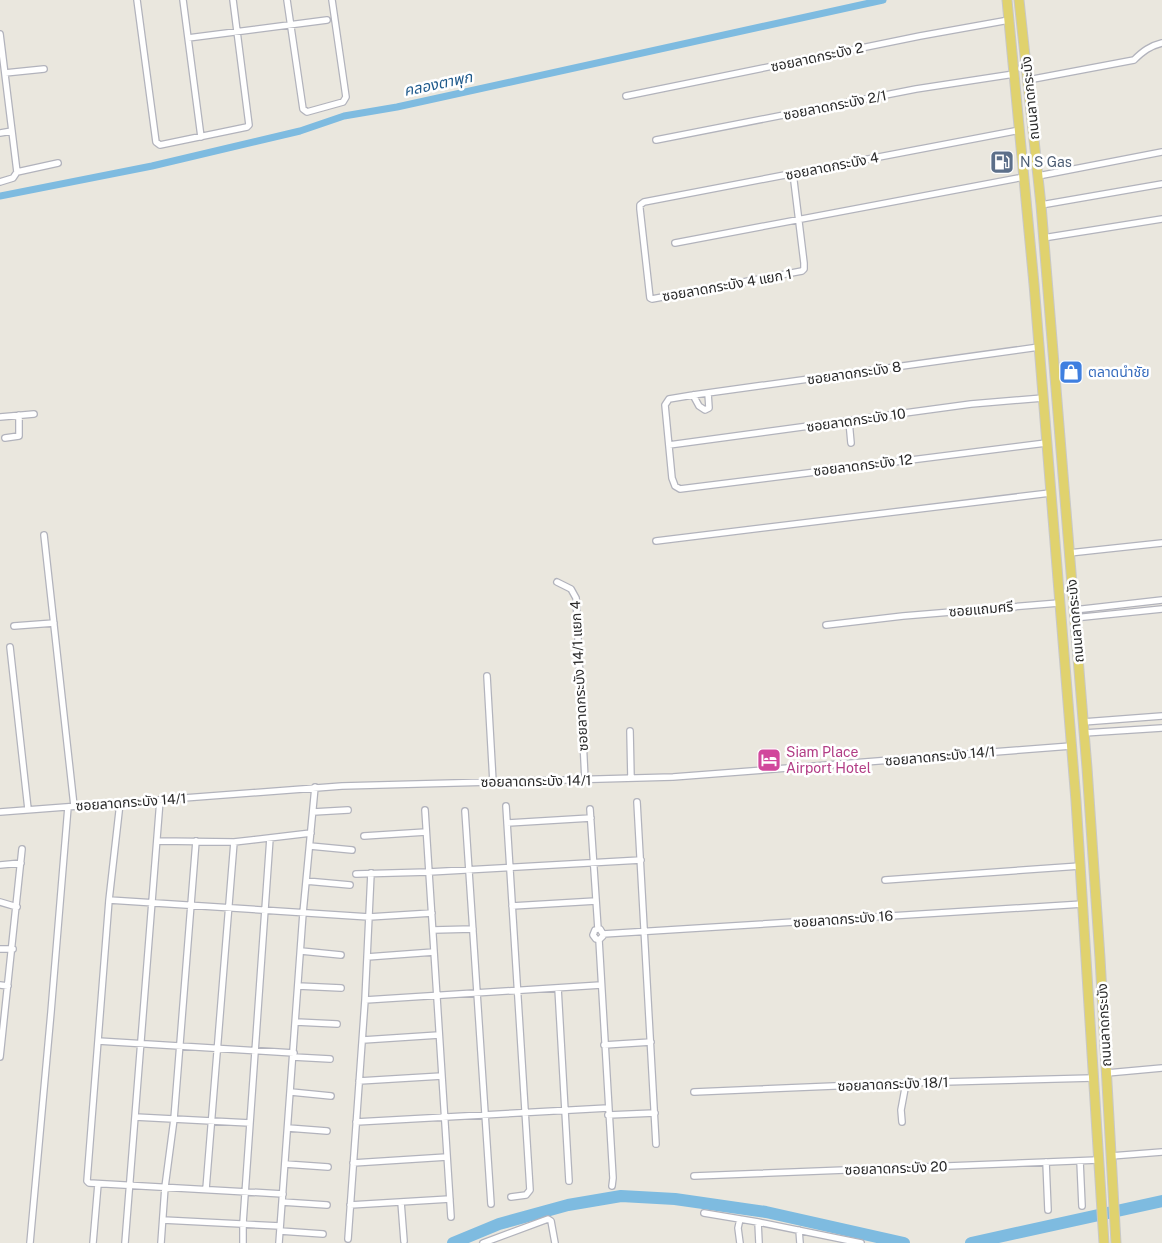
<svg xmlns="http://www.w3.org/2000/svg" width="1162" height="1243" viewBox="0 0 1162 1243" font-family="'Public Sans','Noto Sans Thai',sans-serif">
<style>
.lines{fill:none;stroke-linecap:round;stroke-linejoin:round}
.canal{stroke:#7ebbe0;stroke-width:7}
.river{stroke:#7ebbe0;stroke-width:12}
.minor-casing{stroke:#b2b3bc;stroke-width:8}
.primary-casing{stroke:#c8c8c8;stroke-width:11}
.minor{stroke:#fff;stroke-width:5.5}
.primary{stroke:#e0d26e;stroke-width:9}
.labels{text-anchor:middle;stroke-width:5;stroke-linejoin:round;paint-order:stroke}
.street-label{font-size:14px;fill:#2a2a2a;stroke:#fff}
.service-label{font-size:14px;fill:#4e5e75;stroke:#fff;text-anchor:start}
.shop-label{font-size:14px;fill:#366cbe;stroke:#fff;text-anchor:start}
.hotel-label{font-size:14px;fill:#b23c85;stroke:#fff;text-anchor:start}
.water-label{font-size:15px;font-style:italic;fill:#1e598b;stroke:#fff}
</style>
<rect width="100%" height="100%" fill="#eae7de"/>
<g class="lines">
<!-- canal -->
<path class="canal" d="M 0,196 L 152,166 L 300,131 L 344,116 L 397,107 L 883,0"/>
<!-- river -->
<path class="river" d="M 453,1243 L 499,1224 L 568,1205 L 621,1196 L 675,1199 L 766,1212 L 904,1243
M 971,1243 L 1162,1201"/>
<!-- minor casing -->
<g class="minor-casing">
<path id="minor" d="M 137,0 L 156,142 L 160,145 L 247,127 L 249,125 L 233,0
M 183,0 L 201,137
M 287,0 L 303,109 L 307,112 L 343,102 L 346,97 L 332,0
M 0,34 L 17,172 L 13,178 L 0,182
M 188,38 L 327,20
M 5,73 L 44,69
M 1028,80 L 1134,60 C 1143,51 1150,46 1162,43
M 626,96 L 920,36 L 1009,20
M 0,133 L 12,131
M 656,140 L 916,89 L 1014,74
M 17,172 L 58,163
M 793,173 L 804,263 L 804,269 L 802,271 L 652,299 L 650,298 L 640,209 L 640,205 L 644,202 L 1020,130
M 1038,176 L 1162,152
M 1041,205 L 1162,184
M 1043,238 L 1162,219
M 675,243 L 1024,177
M 1039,347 L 693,395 L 669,399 L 665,405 L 672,478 L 675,486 L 680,489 L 1046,443
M 693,395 L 699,406 L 705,410 L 709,408 L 708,393
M 0,417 L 34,414
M 849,421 L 851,443
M 5,438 L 19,436 L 19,415
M 669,445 L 971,404 L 1043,398
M 44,535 L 74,806
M 656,541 L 1050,493
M 1069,553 L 1162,543
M 557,582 L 571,589 L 576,598 L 585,780
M 1074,610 L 1162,600
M 1074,618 L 1162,609
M 826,625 L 903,616 L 1059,603
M 14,626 L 54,623
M 10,647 L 28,809
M 487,676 L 493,782
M 1083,722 L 1162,716
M 630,731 L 631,778
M 1084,733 L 1162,728
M 637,802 L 656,1144
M 120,803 L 109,900 L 87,1181 L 89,1183 L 283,1194
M 506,806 L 530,1190 L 526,1195 L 511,1197
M 590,809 L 598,929 L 595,930 L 593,935 L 596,939 L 599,940 L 603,936 L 603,934 L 600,929 L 598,929
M 425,810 L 451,1217
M 465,811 L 491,1204
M 0,812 L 342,786 L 673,777 L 1071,746
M 313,812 L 348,810
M 507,823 L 591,818
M 364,836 L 426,832
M 157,841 L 234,842 L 311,833
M 310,846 L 352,850
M 0,865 L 21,863
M 356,874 L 429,872 L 641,860
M 885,880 L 1080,866
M 306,881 L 350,885
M 109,900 L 369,917 L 432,913
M 0,902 L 17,907
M 512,906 L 596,901
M 433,930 L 473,929
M 603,934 L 1083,904
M 599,940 L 613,1178 L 612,1186
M 0,949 L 13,949
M 301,951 L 341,955
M 367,957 L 434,952
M 0,985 L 8,986
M 298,986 L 341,988
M 558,988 L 569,1181
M 365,1000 L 601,985
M 296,1022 L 337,1024
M 363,1040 L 439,1035
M 98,1041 L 294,1053
M 604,1045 L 651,1042
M 0,1057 L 22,849
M 293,1057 L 330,1059
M 1107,1073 L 1162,1068
M 359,1081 L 442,1076
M 291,1092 L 331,1096
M 694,1092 L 906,1083 L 1093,1078
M 608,1115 L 655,1113
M 135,1117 L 250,1123
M 356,1122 L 608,1108
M 902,1122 L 901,1110 L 906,1083
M 288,1128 L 327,1131
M 1111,1156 L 1162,1152
M 1080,1161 L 1082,1206
M 1046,1162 L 1048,1210
M 353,1163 L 447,1157
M 285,1164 L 328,1167
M 694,1176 L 1098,1160
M 206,1189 L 234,842
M 282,1202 L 327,1205
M 401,1202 L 404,1241
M 350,1205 L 450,1199
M 704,1213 L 758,1222 L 861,1243
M 740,1219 L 738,1228 L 740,1243
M 163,1220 L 280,1226
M 758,1222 L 759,1243
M 799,1230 L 800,1243
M 280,1231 L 323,1234
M 348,1239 L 365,1000 L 371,873
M 30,1243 L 51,1012 L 68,807
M 93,1243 L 98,1184
M 125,1243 L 160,800
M 161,1243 L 165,1187 L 174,1119 L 196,841
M 243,1243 L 243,1223 L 270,838
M 279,1243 L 303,913 L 315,787
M 483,1243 L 548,1219 L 551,1221 L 555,1243"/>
</g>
<!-- primary casing -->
<g class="primary-casing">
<path id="primary" d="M 1007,0 L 1034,284 L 1076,801 L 1104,1243
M 1019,0 L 1041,205 L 1087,768 L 1100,958 L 1116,1243"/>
</g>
<!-- minor -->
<use href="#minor" class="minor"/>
<!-- primary -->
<use href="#primary" class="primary"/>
</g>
<!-- icons -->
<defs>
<g id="fuel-square" transform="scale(1.25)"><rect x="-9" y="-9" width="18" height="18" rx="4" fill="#5c6f8a" stroke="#fff"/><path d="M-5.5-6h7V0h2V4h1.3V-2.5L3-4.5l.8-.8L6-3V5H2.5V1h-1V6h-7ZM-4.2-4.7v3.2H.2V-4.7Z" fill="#fff"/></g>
<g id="shop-square" transform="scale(1.25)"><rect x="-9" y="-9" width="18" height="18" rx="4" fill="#3f7fe0" stroke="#fff"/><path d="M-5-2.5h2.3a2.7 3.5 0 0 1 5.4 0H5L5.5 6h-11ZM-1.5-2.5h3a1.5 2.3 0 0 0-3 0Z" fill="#fff"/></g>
<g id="hotel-square" transform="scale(1.25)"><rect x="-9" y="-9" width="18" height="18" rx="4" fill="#d1479c" stroke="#fff"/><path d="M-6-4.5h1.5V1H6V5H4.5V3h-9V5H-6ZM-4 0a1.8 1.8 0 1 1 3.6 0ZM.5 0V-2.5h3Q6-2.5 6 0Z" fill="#fff"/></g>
</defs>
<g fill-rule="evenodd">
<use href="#fuel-square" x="1002" y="162"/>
<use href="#shop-square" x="1071" y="372"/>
<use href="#hotel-square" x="769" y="760"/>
</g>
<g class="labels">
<!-- street labels -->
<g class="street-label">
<text transform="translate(817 57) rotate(-12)" y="5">ซอยลาดกระบัง 2</text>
<text transform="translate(1030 98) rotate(-96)" y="5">ถนนลาดกระบัง</text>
<text transform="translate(835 105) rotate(-11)" y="5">ซอยลาดกระบัง 2/1</text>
<text transform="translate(832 166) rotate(-11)" y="5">ซอยลาดกระบัง 4</text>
<text transform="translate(727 285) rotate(-10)" y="5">ซอยลาดกระบัง 4 แยก 1</text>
<text transform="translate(854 373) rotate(-8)" y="5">ซอยลาดกระบัง 8</text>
<text transform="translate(856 420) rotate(-8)" y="5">ซอยลาดกระบัง 10</text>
<text transform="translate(863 465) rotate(-7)" y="5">ซอยลาดกระบัง 12</text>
<text transform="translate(981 609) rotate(-5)" y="5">ซอยแถมศรี</text>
<text transform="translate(1075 621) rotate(-95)" y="5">ถนนลาดกระบัง</text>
<text transform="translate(579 676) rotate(-93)" y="5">ซอยลาดกระบัง 14/1 แยก 4</text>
<text transform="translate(940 756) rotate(-5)" y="5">ซอยลาดกระบัง 14/1</text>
<text transform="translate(536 781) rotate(-1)" y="5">ซอยลาดกระบัง 14/1</text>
<text transform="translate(131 802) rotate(-4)" y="5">ซอยลาดกระบัง 14/1</text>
<text transform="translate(843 919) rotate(-4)" y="5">ซอยลาดกระบัง 16</text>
<text transform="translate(1104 1025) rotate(-93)" y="5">ถนนลาดกระบัง</text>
<text transform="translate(893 1084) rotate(-2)" y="5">ซอยลาดกระบัง 18/1</text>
<text transform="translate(896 1168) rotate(-2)" y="5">ซอยลาดกระบัง 20</text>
</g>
<!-- service labels -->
<g class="service-label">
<text x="1020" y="167">N S Gas</text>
</g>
<!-- shop labels -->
<g class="shop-label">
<text x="1088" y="377">ตลาดนำชัย</text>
</g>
<!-- hotel labels -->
<g class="hotel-label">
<text x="786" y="757">Siam Place<tspan x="786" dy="16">Airport Hotel</tspan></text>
</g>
<!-- water labels -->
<g class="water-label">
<text transform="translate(438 84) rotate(-12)" y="5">คลองตาพุก</text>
</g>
</g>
</svg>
